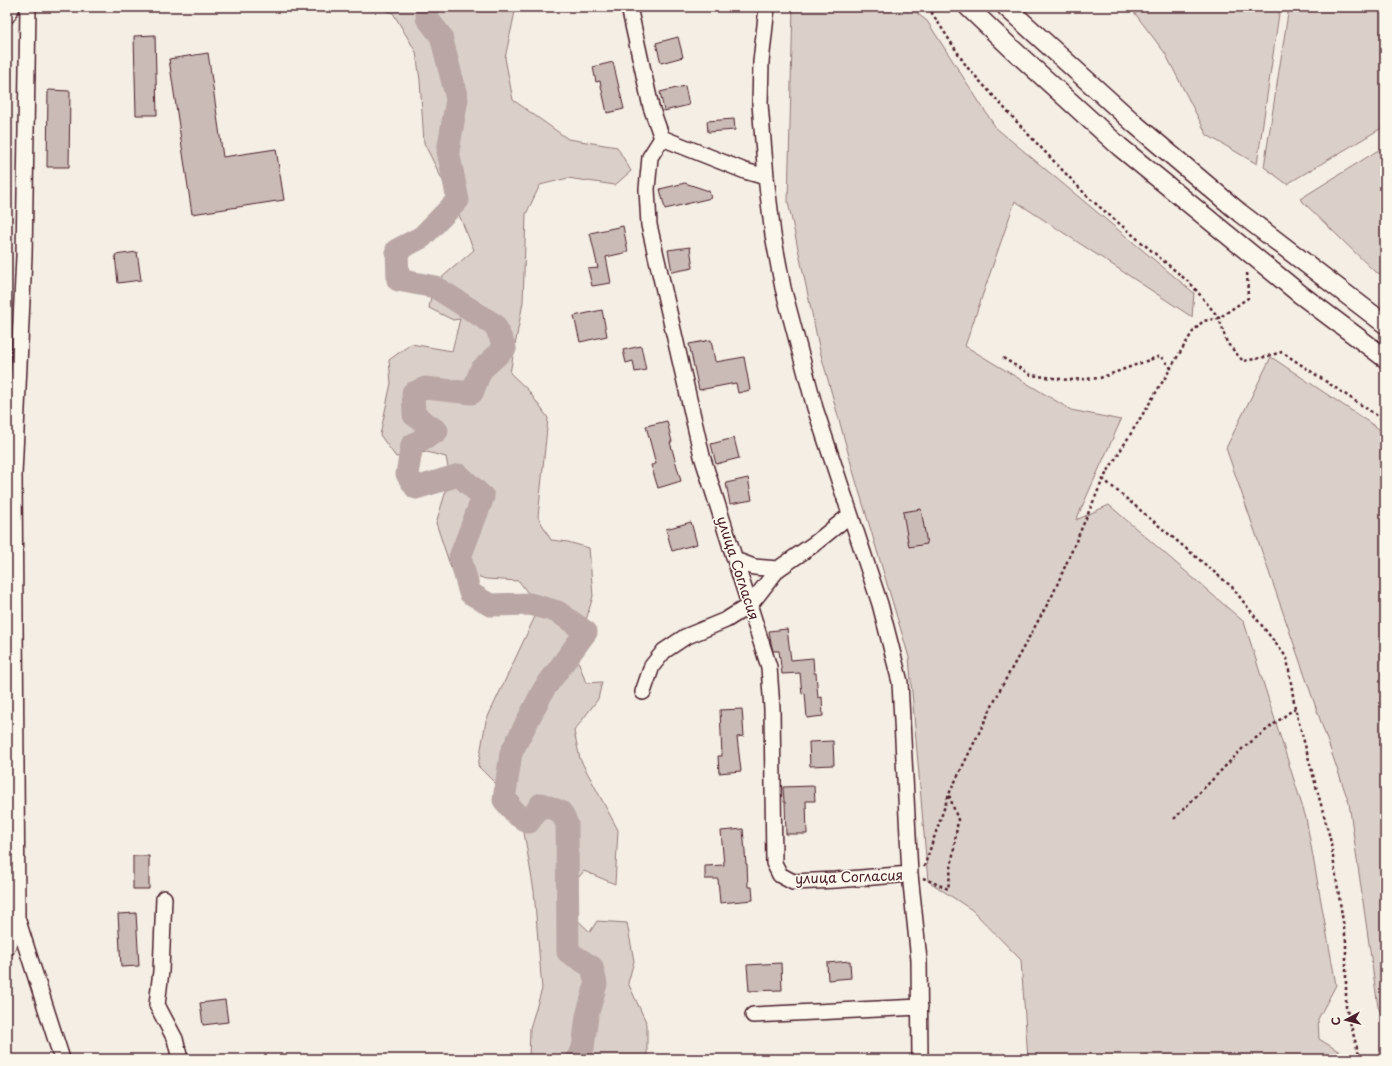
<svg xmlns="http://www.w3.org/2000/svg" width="1392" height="1066" viewBox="0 0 1392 1066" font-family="'Playpen Sans',sans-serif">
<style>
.green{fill:#dbd0c9;stroke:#92787a}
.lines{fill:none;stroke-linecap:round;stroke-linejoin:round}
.river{stroke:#baa7a5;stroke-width:23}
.building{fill:#cabbb6;stroke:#4a1f2b}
.minor-casing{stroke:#4a1f2b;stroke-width:18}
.major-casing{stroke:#4a1f2b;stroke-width:21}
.path{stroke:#4a1f2b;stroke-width:2.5;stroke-dasharray:3 3;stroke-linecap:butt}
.minor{stroke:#fbf7ec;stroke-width:15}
.major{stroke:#fbf7ec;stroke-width:18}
.labels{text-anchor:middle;stroke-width:3.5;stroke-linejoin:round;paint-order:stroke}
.street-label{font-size:14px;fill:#4a1f2b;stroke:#fbf7ec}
</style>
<rect width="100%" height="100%" fill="#f4eee4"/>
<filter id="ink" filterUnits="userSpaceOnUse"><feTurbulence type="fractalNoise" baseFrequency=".025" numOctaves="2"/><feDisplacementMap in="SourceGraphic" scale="8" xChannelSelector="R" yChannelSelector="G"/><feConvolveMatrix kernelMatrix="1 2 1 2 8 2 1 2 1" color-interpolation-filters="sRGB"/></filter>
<g filter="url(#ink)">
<!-- green -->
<path class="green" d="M 376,7 L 516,7 L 505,58 L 513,100 L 568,139 L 617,147 L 631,171 L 615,185 L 568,178 L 540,185 L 526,214 L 523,302 L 510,373 L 528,390 L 548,418 L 538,517 L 551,540 L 568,542 L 589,548 L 593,596 L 576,655 L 586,683 L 602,682 L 598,699 L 574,731 L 580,759 L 618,830 L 615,884 L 584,871 L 572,885 L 568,911 L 590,932 L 597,921 L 627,923 L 634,961 L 628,983 L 647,1024 L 647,1059 L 529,1059 L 530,1028 L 542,989 L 534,891 L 518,797 L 501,789 L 478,766 L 486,721 L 539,608 L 519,581 L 486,579 L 451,568 L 436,523 L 450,478 L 446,457 L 427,452 L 396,457 L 380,435 L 391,383 L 389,360 L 411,344 L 452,351 L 460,319 L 453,320 L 429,308 L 433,285 L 474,250 L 453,201 L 424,143 L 420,80 L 416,52 L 393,13 Z
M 793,7 L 909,7 L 927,21 L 996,128 L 1194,293 L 1192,317 L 1015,201 L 965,346 L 1071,410 L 1121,420 L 1076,520 L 1109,505 L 1244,622 L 1306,818 L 1336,985 L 1318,1019 L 1319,1039 L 1343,1054 L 1345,1059 L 1028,1059 L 1021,960 L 972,910 L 928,881 L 909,657 L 854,474 L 820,351 L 788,202 Z
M 1130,7 L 1280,7 L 1257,164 L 1207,135 L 1165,53 Z
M 1289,7 L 1385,7 L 1385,126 L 1287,184 L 1264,167 Z
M 1385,146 L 1385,276 L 1374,271 L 1300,199 Z
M 1271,357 L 1385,433 L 1385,1020 L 1378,1007 L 1349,803 L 1226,448 Z"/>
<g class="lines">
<!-- river -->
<path class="river" d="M 427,7 L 427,18 L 441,36 L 457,99 L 448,151 L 458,200 L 422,237 L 397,250 L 398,280 L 435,287 L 495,325 L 505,348 L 481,370 L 472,393 L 425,388 L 413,393 L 414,415 L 437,431 L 412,445 L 407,474 L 416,488 L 459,475 L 483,497 L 460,557 L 470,593 L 490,605 L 530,604 L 558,612 L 586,632 L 544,689 L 511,753 L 504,800 L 517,815 L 529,822 L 541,804 L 561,812 L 567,824 L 568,952 L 592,967 L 596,984 L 587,1016 L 583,1048 L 577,1059"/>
</g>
<!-- building -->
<path class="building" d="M 155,35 L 157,115 L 136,115 L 134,36 Z
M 678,37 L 683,57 L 661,63 L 656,43 Z
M 208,53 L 223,157 L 276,149 L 284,200 L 192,214 L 169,59 Z
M 613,62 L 624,109 L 607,113 L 600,81 L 596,82 L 593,67 Z
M 685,86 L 689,105 L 664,111 L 660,92 Z
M 48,90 L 70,91 L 69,167 L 47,167 Z
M 734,119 L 735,130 L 708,132 L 707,121 Z
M 685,183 L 709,191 L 711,198 L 665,209 L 660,189 Z
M 623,226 L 628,252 L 606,257 L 611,283 L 592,286 L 588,269 L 598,268 L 590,233 Z
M 690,247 L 693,268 L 672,272 L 668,250 Z
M 137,252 L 141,280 L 118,283 L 115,255 Z
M 602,310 L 607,336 L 580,342 L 574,316 Z
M 711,340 L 715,361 L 716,362 L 744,357 L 750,390 L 738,393 L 736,383 L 699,390 L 689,344 Z
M 641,346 L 646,370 L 635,372 L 633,361 L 626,363 L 623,350 Z
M 667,421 L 672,442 L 670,442 L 681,481 L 658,488 L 651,465 L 656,464 L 646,426 Z
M 734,438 L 739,458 L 716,464 L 711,444 Z
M 748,478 L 752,500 L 730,504 L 726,483 Z
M 921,509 L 927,544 L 909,547 L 903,512 Z
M 691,522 L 697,544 L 672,551 L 666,529 Z
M 787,629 L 791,660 L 813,658 L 814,673 L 816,673 L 818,698 L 822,697 L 823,716 L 807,718 L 805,693 L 802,694 L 800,673 L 782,674 L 779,651 L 773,651 L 771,643 L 769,631 Z
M 742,709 L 744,736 L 737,737 L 741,771 L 719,773 L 718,756 L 722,756 L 720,710 Z
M 833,741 L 834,765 L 810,766 L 809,742 Z
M 814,786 L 815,801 L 806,801 L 807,834 L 786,834 L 785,802 L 784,802 L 783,787 Z
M 743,829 L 746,864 L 747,864 L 748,887 L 752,887 L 753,900 L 720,903 L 718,879 L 705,879 L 705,866 L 724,865 L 721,831 Z
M 133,856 L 149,856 L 149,889 L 133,889 Z
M 136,913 L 139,966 L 121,967 L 118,914 Z
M 850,961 L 851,978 L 828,980 L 827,963 Z
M 781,963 L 782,990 L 749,991 L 747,965 Z
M 225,1000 L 228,1022 L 203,1025 L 200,1003 Z"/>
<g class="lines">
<!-- minor casing -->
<g class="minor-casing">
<path id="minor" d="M 629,7 L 651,107 L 662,138
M 767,7 L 761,62 L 760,104 L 766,177 L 773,235 L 783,288 L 815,408 L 880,604 L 900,682 L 910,874 L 919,960 L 920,1059
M 7,16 L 12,7
M 766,177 L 745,171 L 662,138 L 650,157 L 647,189 L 649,225 L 702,456 L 769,667 L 772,709 L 774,863 L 780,875 L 793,882 L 836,880 L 910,874
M 735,560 L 754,567 L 778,569
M 643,692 L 652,666 L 664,651 L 685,637 L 726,620 L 750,605 L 778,569 L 814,544 L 850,515
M 164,898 L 161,971 L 157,1005 L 175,1039 L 180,1059
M 17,918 L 62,1059
M 7,948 L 17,918 L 14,474 L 24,256 L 28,7
M 753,1015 L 920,1007"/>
</g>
<!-- major casing -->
<g class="major-casing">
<path id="major" d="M 968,7 L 1010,47 L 1120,147 L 1300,294 L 1385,358
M 1006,7 L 1136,125 L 1240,213 L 1385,324"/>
</g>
<!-- path -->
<path class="path" d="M 928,7 L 967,67 L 1027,133 L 1089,198 L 1191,284 L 1219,318 L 1227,343 L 1243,361 L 1261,358 L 1282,352 L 1385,421
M 1003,358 L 1031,375 L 1068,380 L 1100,378 L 1160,356 L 1171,368 L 1103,479 L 1232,587 L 1287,658 L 1295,708 L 1330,838 L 1346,941 L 1346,1007 L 1360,1059
M 1170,369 L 1192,333 L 1203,321 L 1219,318 L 1248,298 L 1247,270
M 1174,819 L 1243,748 L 1295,708
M 924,867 L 949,794 L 1002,686 L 1053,594 L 1103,479
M 923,878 L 948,889 L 958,820 L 949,795"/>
<!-- minor -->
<use href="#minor" class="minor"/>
<!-- major -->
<use href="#major" class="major"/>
</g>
</g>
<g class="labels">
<!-- street labels -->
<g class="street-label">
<text transform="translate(738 568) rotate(72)" y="5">улица Согласия</text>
<text transform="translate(849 877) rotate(-2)" y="5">улица Согласия</text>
</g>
</g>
<!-- margin -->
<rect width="1392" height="1066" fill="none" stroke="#fbf7ec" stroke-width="24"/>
<rect x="12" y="12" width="1368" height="1042" fill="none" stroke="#4a1f2b" stroke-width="1.5" filter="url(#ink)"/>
<!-- north arrow -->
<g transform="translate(1346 1020) rotate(263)" stroke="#fbf7ec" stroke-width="3" paint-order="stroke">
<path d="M0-3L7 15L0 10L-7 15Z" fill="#4a1f2b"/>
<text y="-6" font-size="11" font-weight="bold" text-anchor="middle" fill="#4a1f2b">С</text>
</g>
</svg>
